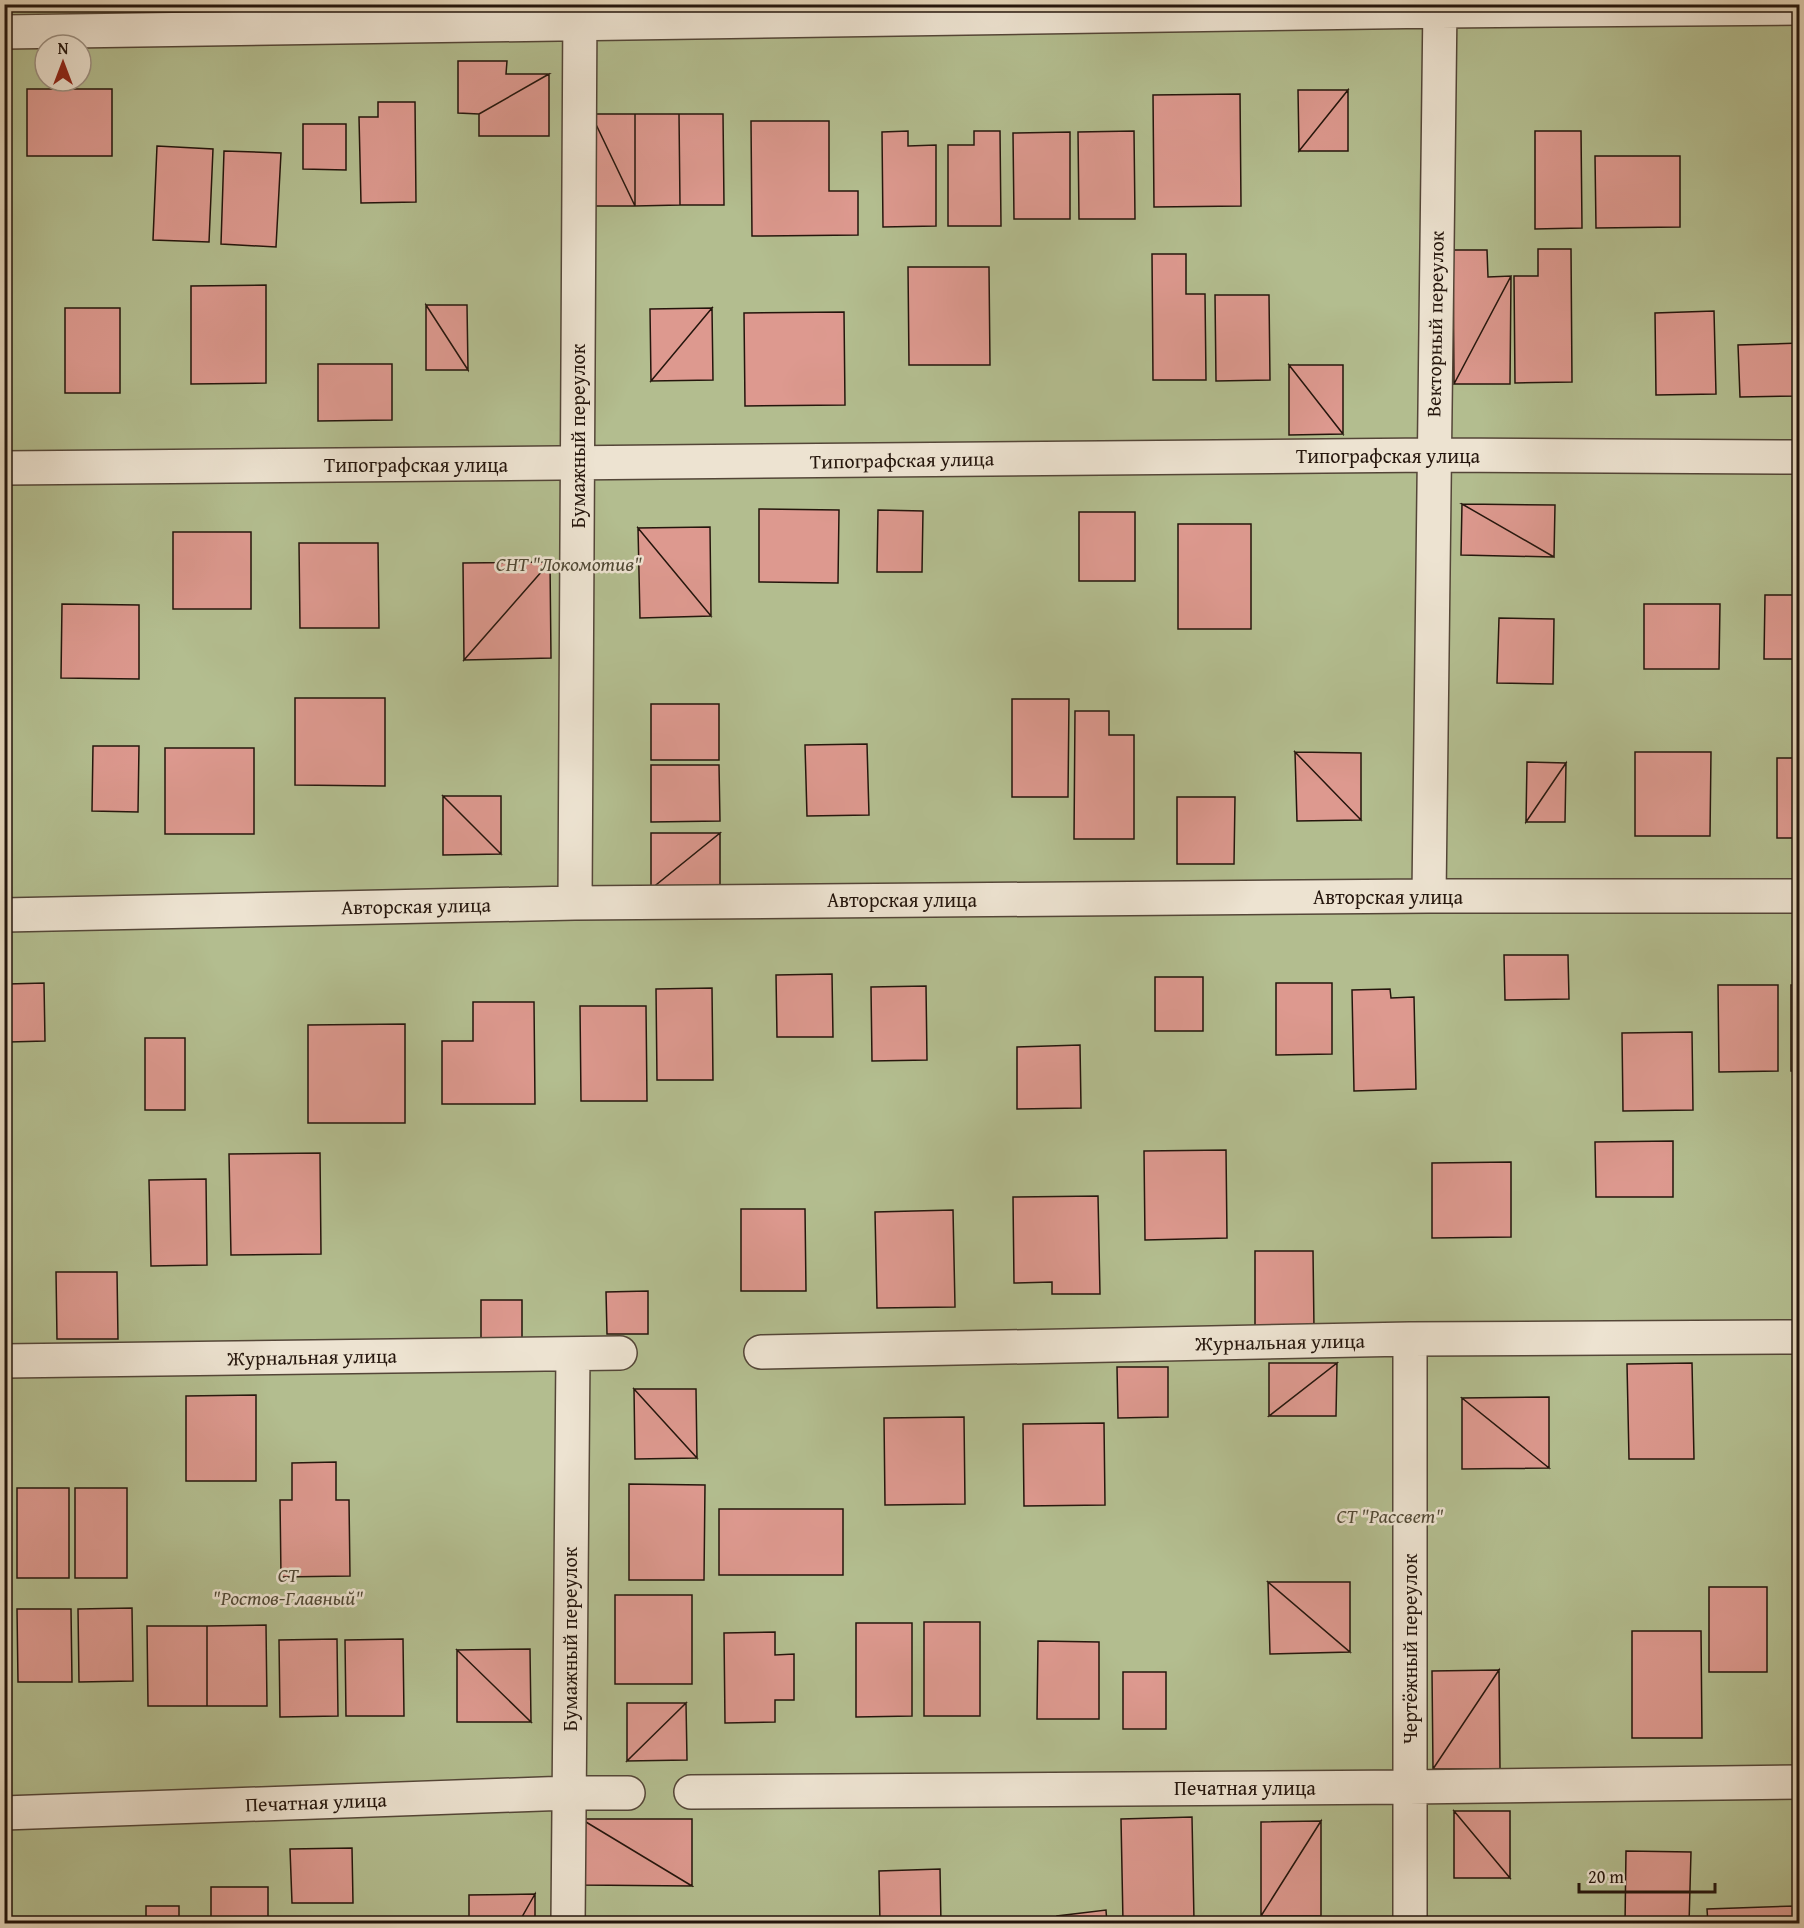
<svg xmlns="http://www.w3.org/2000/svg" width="1804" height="1928" viewBox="0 0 1804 1928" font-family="'Gentium Book Plus',serif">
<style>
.green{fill:#b3bd8f;stroke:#6c6a4e;stroke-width:1.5;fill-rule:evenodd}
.building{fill:#dd998f;stroke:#25160d;stroke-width:1.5}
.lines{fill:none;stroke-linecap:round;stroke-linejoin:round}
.street-casing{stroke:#544638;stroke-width:36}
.street{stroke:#ede3d1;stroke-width:33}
.labels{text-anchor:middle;stroke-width:5;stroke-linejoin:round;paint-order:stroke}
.street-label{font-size:20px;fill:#25160d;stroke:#ede3d1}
.park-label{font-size:20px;font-style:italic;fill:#504834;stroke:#ede3d1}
</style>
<rect width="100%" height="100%" fill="#e3d4b8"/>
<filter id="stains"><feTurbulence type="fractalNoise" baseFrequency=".00333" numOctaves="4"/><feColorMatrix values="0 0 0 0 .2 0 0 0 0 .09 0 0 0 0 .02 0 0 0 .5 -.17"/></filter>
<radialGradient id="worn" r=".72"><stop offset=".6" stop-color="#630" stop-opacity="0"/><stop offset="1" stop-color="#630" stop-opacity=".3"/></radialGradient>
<!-- green -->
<path class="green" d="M 5,5 L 1799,5 L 1799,1923 L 5,1924 ZM 45,45 L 81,45 L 81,81 L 45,81 Z"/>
<!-- building -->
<path class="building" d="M 458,61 L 507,61 L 506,74 L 549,74 L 479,114 L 458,113 Z
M 549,74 L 549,136 L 479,136 L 479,114 Z
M 27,89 L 112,89 L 112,156 L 27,156 Z
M 1298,90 L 1348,90 L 1299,151 Z
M 1348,90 L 1348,151 L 1299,151 Z
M 1240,94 L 1241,206 L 1154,207 L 1153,95 Z
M 378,102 L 415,102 L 416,202 L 361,203 L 359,117 L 378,117 Z
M 1797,103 L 1800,103 L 1800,184 Z
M 591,114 L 635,114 L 635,206 Z
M 591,114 L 635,206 L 591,206 Z
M 635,114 L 679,114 L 680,205 L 635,206 Z
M 679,114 L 723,114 L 724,205 L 680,205 Z
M 751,121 L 829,121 L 829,191 L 858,191 L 858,235 L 752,236 Z
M 303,124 L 346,124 L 346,170 L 303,169 Z
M 908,131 L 908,146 L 936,145 L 936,226 L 883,227 L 882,132 Z
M 974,131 L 1000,131 L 1001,226 L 948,226 L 948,145 L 974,145 Z
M 1134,131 L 1135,219 L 1079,219 L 1078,132 Z
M 1535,131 L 1581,131 L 1582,228 L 1535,229 Z
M 1070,132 L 1070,219 L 1014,219 L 1013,133 Z
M 157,146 L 213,149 L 209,242 L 153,240 Z
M 224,151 L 281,153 L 276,247 L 221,244 Z
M 1595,156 L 1680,156 L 1680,227 L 1596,228 Z
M 1538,249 L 1571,249 L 1572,382 L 1515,383 L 1514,276 L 1538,276 Z
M 1453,250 L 1487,250 L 1488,277 L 1511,276 L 1454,384 Z
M 1152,254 L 1186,254 L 1186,294 L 1205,294 L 1206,380 L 1153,380 Z
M 908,267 L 989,267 L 990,365 L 909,365 Z
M 1511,276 L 1510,384 L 1454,384 Z
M 266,285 L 266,383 L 191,384 L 191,286 Z
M 1215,295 L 1269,295 L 1270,380 L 1216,381 Z
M 426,305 L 468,370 L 426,370 Z
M 426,305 L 467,305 L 468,370 Z
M 65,308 L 120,308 L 120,393 L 65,393 Z
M 712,308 L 651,381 L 650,309 Z
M 712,308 L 713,380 L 651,381 Z
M 1714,311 L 1716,394 L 1656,395 L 1655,313 Z
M 844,312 L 845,405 L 745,406 L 744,313 Z
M 1800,343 L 1800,396 L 1740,397 L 1738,345 Z
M 318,364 L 392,364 L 392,420 L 318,421 Z
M 1289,365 L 1343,365 L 1343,434 Z
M 1289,365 L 1343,434 L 1289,435 Z
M 1462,504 L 1555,505 L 1554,557 Z
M 1462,504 L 1554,557 L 1461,555 Z
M 759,509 L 839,510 L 838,583 L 759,582 Z
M 878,510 L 923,511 L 922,572 L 877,572 Z
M 1079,512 L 1135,512 L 1135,581 L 1079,581 Z
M 1178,524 L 1251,524 L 1251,629 L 1178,629 Z
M 710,527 L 711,616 L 638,528 Z
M 638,528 L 711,616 L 640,618 Z
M 173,532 L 251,532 L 251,609 L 173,609 Z
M 299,543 L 378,543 L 379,628 L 300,628 Z
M 550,562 L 464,660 L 463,563 Z
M 550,562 L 551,658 L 464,660 Z
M 4,570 L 6,570 L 7,630 L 4,630 Z
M 1765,595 L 1800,595 L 1800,659 L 1764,659 Z
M 62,604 L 139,605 L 139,679 L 61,678 Z
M 1644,604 L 1720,604 L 1719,669 L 1644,669 Z
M 1499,618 L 1554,619 L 1553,684 L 1497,683 Z
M 295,698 L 385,698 L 385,786 L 295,785 Z
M 1012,699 L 1069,699 L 1068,797 L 1012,797 Z
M 651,704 L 719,704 L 719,760 L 651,760 Z
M 1075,711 L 1109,711 L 1109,735 L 1134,735 L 1134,839 L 1074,839 Z
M 867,744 L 869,815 L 807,816 L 805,745 Z
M 93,746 L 139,746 L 138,812 L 92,811 Z
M 165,748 L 254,748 L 254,834 L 165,834 Z
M 1295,752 L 1361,820 L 1297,821 Z
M 1295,752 L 1361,753 L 1361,820 Z
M 1635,752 L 1711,752 L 1710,836 L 1635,836 Z
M 1777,758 L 1800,758 L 1800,838 L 1777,838 Z
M 1527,762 L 1566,763 L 1526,822 Z
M 1566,763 L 1565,822 L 1526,822 Z
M 651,765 L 719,765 L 720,821 L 651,822 Z
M 443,796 L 501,854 L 443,855 Z
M 443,796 L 501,796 L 501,854 Z
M 1177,797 L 1235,797 L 1234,864 L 1177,864 Z
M 651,833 L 720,833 L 651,889 Z
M 720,833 L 720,889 L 651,889 Z
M 1504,955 L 1568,955 L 1569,999 L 1505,1000 Z
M 832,974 L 833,1037 L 777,1037 L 776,975 Z
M 1155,977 L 1203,977 L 1203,1031 L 1155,1031 Z
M 44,983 L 45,1041 L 9,1042 L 8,984 Z
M 1276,983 L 1332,983 L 1332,1054 L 1276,1055 Z
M 1718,985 L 1778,985 L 1778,1071 L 1719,1072 Z
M 1791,985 L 1800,985 L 1800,1071 L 1791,1071 Z
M 926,986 L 927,1060 L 872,1061 L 871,987 Z
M 712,988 L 713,1080 L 657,1080 L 656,989 Z
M 1390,989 L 1391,998 L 1414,997 L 1416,1089 L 1354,1091 L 1352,990 Z
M 473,1002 L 534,1002 L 535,1104 L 442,1104 L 442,1041 L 473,1041 Z
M 580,1006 L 646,1006 L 647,1101 L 581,1101 Z
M 405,1024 L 405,1123 L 308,1123 L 308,1025 Z
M 1692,1032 L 1693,1110 L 1623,1111 L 1622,1033 Z
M 145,1038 L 185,1038 L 185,1110 L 145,1110 Z
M 1080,1045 L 1081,1108 L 1017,1109 L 1017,1047 Z
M 1673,1141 L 1673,1197 L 1596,1197 L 1595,1142 Z
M 1226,1150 L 1227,1238 L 1145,1240 L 1144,1151 Z
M 320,1153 L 321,1254 L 231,1255 L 229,1154 Z
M 1511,1162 L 1511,1237 L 1432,1238 L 1432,1163 Z
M 206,1179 L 207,1265 L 151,1266 L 149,1180 Z
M 1098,1196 L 1100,1294 L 1052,1294 L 1052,1282 L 1014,1283 L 1013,1197 Z
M 741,1209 L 805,1209 L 806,1291 L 741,1291 Z
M 953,1210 L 955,1307 L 877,1308 L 875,1212 Z
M 1255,1251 L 1313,1251 L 1314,1329 L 1255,1329 Z
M 56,1272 L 117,1272 L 118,1339 L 57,1339 Z
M 648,1291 L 648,1334 L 607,1334 L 606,1292 Z
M 481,1300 L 522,1300 L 522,1339 L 481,1339 Z
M 1269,1363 L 1337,1363 L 1269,1416 Z
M 1337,1363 L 1336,1416 L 1269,1416 Z
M 1692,1363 L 1694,1459 L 1629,1459 L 1627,1364 Z
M 1117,1367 L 1168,1367 L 1168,1417 L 1118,1418 Z
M 634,1389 L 697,1458 L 635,1459 Z
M 634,1389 L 696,1389 L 697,1458 Z
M 256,1395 L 256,1481 L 186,1481 L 186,1396 Z
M 1549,1397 L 1549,1468 L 1462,1398 Z
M 1462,1398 L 1549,1468 L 1462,1469 Z
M 964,1417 L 965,1504 L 885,1505 L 884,1418 Z
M 1104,1423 L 1105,1505 L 1024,1506 L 1023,1424 Z
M 336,1462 L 336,1500 L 349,1500 L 350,1576 L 281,1577 L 280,1500 L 292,1500 L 292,1463 Z
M 629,1484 L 705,1485 L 704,1580 L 629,1580 Z
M 17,1488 L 69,1488 L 69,1578 L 17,1578 Z
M 75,1488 L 127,1488 L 127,1578 L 75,1578 Z
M 719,1509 L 843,1509 L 843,1575 L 719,1575 Z
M 1268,1582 L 1350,1582 L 1350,1652 Z
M 1268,1582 L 1350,1652 L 1270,1654 Z
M 1709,1587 L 1767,1587 L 1767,1672 L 1709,1672 Z
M 615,1595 L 692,1595 L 692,1684 L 615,1684 Z
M 132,1608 L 133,1681 L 79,1682 L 78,1609 Z
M 17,1609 L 71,1609 L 72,1682 L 18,1682 Z
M 924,1622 L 980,1622 L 980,1716 L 924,1716 Z
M 856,1623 L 912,1623 L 912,1716 L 856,1717 Z
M 266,1625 L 267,1706 L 207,1706 L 207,1626 Z
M 147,1626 L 207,1626 L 207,1706 L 148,1706 Z
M 1632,1631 L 1701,1631 L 1702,1738 L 1632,1738 Z
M 775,1632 L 775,1655 L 794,1654 L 794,1700 L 775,1700 L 775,1722 L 725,1723 L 724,1633 Z
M 337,1639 L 338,1716 L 280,1717 L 279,1640 Z
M 403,1639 L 404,1716 L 346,1716 L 345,1640 Z
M 1038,1641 L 1099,1642 L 1099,1719 L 1037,1719 Z
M 530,1649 L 531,1722 L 457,1650 Z
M 457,1650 L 531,1722 L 457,1722 Z
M 1499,1670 L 1433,1769 L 1432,1671 Z
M 1499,1670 L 1500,1769 L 1433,1769 Z
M 1123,1672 L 1166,1672 L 1166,1729 L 1123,1729 Z
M 627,1703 L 686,1703 L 627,1761 Z
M 686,1703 L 687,1760 L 627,1761 Z
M 1454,1811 L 1510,1811 L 1510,1878 Z
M 1454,1811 L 1510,1878 L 1454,1878 Z
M 1192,1817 L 1194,1921 L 1123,1922 L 1121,1819 Z
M 581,1819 L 692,1886 L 581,1885 Z
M 581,1819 L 692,1819 L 692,1886 Z
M 1321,1821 L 1261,1916 L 1261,1822 Z
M 1321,1821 L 1321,1916 L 1261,1916 Z
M 352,1848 L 353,1903 L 292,1903 L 290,1849 Z
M 1626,1851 L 1691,1852 L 1689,1924 L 1625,1924 Z
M 940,1869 L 941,1924 L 880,1924 L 879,1871 Z
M 211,1887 L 268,1887 L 268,1924 L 211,1924 Z
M 535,1894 L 518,1924 L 469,1924 L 469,1895 Z
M 535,1894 L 535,1924 L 518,1924 Z
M 146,1906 L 179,1906 L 179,1924 L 146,1924 Z
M 1795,1906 L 1796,1924 L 1708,1924 L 1707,1909 Z
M 1106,1910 L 1107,1924 L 1058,1924 L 1057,1916 Z
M 1554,1918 L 1554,1924 L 1484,1924 L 1484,1919 Z"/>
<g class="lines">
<!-- street casing -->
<g class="street-casing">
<path id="street" d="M 4,32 L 1440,11 L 1800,8
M 4,468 L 1433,455 L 1800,457
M 1429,896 L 1440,4
M 575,903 L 580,4
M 4,915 L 575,903 L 1429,896 L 1800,896
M 761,1352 L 1410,1339 L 1800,1337
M 4,1361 L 620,1353
M 691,1792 L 1409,1787 L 1800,1782
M 4,1813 L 569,1793 L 628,1793
M 568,1924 L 573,1354
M 1410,1924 L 1410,1339"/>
</g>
<!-- street -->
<use href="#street" class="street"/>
</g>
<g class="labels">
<!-- street labels -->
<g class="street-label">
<text transform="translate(1435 324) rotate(-89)" y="7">Векторный переулок</text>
<text transform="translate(578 436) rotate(-90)" y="7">Бумажный переулок</text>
<text x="1388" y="463">Типографская улица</text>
<text transform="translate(902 460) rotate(-1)" y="7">Типографская улица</text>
<text x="416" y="472">Типографская улица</text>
<text x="1388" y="904">Авторская улица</text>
<text x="902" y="907">Авторская улица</text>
<text transform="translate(416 906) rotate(-1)" y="7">Авторская улица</text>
<text transform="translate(1280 1342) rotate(-1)" y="7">Журнальная улица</text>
<text transform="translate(312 1357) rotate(-1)" y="7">Журнальная улица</text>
<text transform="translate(570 1639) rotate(-90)" y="7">Бумажный переулок</text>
<text transform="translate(1410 1649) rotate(-90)" y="7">Чертёжный переулок</text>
<text x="1245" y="1795">Печатная улица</text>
<text transform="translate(316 1802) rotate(-2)" y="7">Печатная улица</text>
</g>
<!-- park labels -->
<g class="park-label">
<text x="569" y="571">СНТ "Локомотив"</text>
<text x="1390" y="1523">СТ "Рассвет"</text>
<text x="288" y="1582">СТ<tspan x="288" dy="23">"Ростов-Главный"</tspan></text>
</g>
</g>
<!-- margin -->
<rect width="1804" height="1928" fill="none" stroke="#e3d4b8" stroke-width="24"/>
<rect x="6" y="6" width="1792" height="1916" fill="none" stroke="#25160d" stroke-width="3"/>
<rect x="12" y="12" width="1780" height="1904" fill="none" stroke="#25160d" stroke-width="1.5"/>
<!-- north arrow -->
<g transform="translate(63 63)"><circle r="28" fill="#ede3d1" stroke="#9d9183" stroke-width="1.5"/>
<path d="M0-4.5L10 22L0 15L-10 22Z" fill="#8f2418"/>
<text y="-9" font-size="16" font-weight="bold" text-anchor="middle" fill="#25160d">N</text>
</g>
<!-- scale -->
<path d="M1579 1883v9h136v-9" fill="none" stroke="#25160d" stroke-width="3"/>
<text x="1588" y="1883" font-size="18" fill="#25160d" stroke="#ede3d1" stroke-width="4.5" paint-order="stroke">20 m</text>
<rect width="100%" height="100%" filter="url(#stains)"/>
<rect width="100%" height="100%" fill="url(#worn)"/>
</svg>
